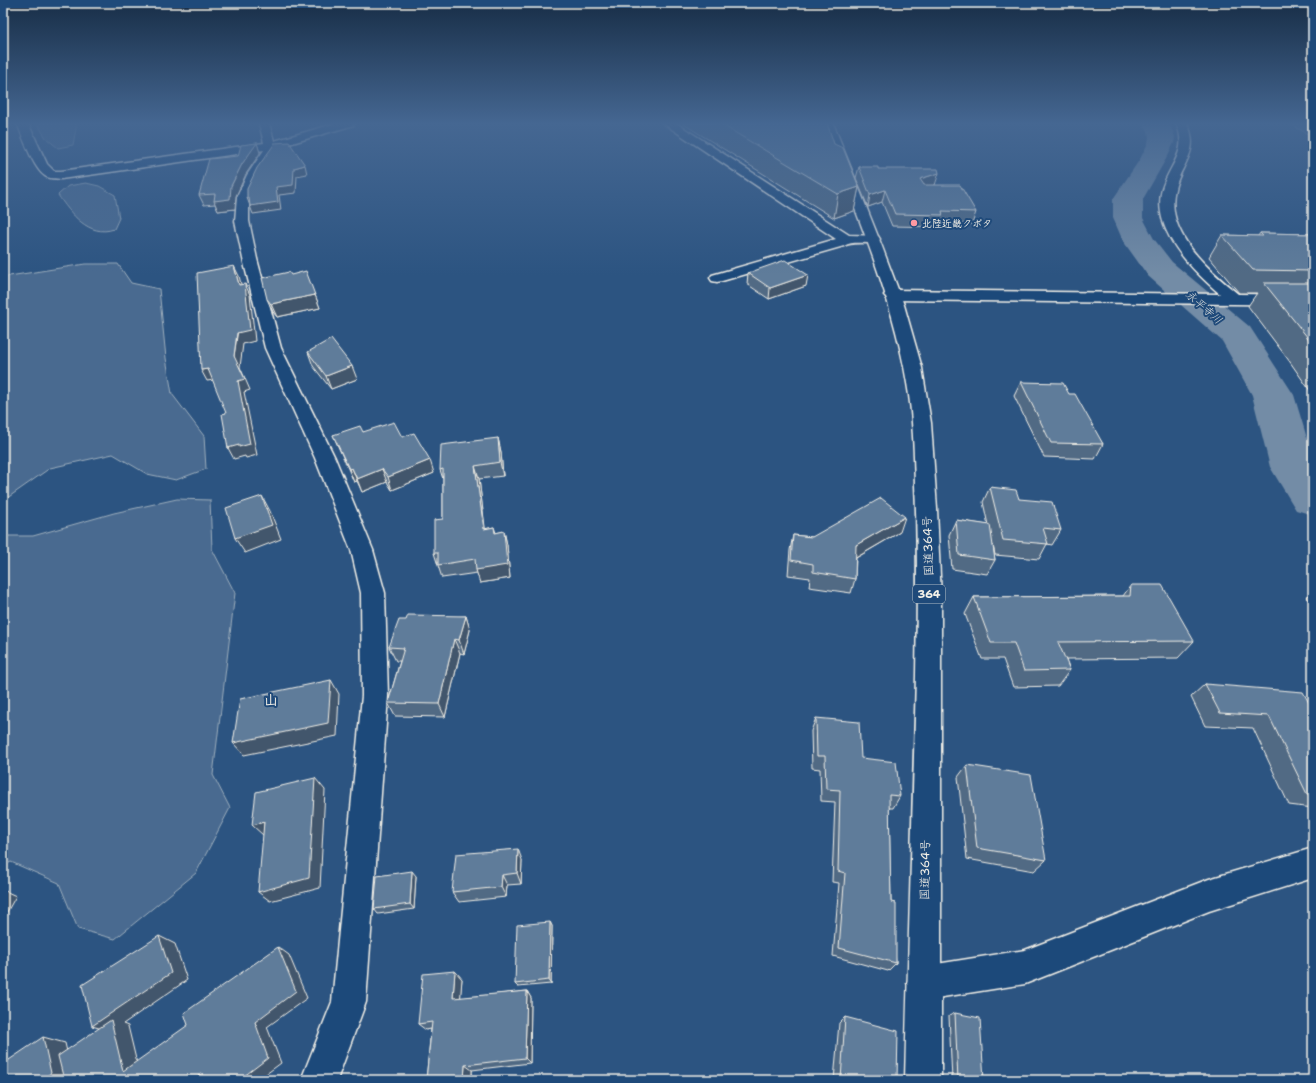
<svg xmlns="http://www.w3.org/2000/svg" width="1316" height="1083" viewBox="0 0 1316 1083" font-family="'Shantell Sans','Klee One',sans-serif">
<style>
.green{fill:#496b90;stroke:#9eaebc}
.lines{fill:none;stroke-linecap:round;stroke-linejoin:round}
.river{fill:#738ca6;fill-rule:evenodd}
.minor-casing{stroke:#f4f1e8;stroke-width:3}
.highway-casing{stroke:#f4f1e8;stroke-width:3}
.minor{fill:#1f4a7a;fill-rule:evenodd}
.highway{fill:#1f4a7a;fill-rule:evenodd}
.wall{fill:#516a84;stroke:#f4f1e8}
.shaded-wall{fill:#42566c;stroke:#f4f1e8}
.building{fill:#5e7b9a;stroke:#f4f1e8}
.poi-dot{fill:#ff9aa2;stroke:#1f4a7a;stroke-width:1.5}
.labels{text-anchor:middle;stroke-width:4;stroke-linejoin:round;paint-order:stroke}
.far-poi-label{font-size:10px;font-weight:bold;fill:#f4f1e8;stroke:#1f4a7a;text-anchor:start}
.far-water-label{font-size:11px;font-style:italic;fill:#dadddb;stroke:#1f4a7a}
.shield{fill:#1f4a7a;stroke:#b4bfc7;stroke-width:1}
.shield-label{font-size:11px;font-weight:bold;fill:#f4f1e8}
.street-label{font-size:12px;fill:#f4f1e8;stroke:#1f4a7a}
.quarter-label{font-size:14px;font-weight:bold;fill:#f4f1e8;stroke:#1f4a7a}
</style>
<rect width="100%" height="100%" fill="#2c5481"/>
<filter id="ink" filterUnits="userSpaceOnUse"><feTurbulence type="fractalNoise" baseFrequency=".025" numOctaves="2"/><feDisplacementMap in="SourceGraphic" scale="8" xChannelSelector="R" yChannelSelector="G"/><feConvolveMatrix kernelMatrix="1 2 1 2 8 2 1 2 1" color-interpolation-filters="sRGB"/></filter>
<g filter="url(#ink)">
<!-- green -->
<path class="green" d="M 37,123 L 77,123 L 73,145 L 58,148 L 46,138 Z
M 1288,123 L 1313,123 L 1313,137 Z
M 86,183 L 99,186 L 115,195 L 119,218 L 114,229 C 89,238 70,213 58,195 L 68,186 Z
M 85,264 L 118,264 L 131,283 L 159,289 L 166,358 L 172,394 L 204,436 L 206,469 L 176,480 L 147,474 L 113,454 L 50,468 L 3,501 L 3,277 Z
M 177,499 L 210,500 L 212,549 L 235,593 L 213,775 L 230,808 L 196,873 L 115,939 L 78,929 L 59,883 L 11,862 L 3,866 L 3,536 L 33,536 L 114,513 Z"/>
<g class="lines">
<!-- river -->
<path class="river" d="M 1142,123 L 1168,123 L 1172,129 L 1175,137 L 1174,143 L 1166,159 L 1143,199 L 1143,218 L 1154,239 L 1172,262 L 1250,327 L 1294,395 L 1313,458 L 1313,515 L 1296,510 L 1270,467 L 1252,395 L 1222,341 L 1148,276 L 1123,241 L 1113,218 L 1113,199 L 1140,159 L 1148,143 L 1149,137 L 1148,131 Z"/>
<!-- minor casing -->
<g class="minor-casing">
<path id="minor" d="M 17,123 L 28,123 L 47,164 L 54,171 L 61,171 L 264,143 L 259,123 L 269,123 L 274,141 L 337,123 L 355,123 L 354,125 L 275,148 L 275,153 L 259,175 L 249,197 L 249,221 L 257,259 L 281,348 L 335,458 L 373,550 L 385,593 L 388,696 L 366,1002 L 337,1080 L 301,1080 L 332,1002 L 362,696 L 361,593 L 351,550 L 315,458 L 265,348 L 243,259 L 235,221 L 237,197 L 247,175 L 264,150 L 61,179 C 56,178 49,179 45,176 C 33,168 23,137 17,123 Z
M 663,123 L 676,123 L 849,235 L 878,236 L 880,239 L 878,242 C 867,245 854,240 844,246 L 722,281 L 717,282 L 712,281 L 710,278 L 712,275 L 836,239 Z
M 1176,123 L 1187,123 C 1201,152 1181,163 1175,189 C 1164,233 1209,270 1238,294 L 1313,295 L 1313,305 L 892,300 L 887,298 L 884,295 L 887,292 L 892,290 L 1220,294 C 1192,270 1151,230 1162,189 C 1170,163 1189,152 1176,123 Z
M 1313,848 L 1313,878 L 1209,911 L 1025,984 L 924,1000 L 912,995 L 907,983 L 912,971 L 924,966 L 1025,950 L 1209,879 Z"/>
</g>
<!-- highway casing -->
<g class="highway-casing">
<path id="highway" d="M 822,123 L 833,123 L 881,244 L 904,305 L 922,368 L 931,423 L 937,509 L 941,599 L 941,1080 L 905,1080 C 908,945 913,810 916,675 C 917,612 918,548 915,485 C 914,451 913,416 907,383 C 892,293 854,208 822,123 Z"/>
</g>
<!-- minor -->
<use href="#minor" class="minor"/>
<!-- highway -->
<use href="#highway" class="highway"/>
</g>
<!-- wall -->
<path class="wall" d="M 682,123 L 827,123 L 834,144 L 859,187 L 854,211 L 834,218 Z
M 257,143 L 260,153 L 246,174 L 236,196 L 235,209 L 218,211 L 215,204 L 204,205 L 199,195 L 238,156 Z
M 859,167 L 878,169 L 935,185 L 976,212 L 972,224 L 941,224 L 940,227 L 892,226 L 882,202 L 868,207 L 856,178 Z
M 1313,185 L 1313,192 L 1310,189 Z
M 1260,233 L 1313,234 L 1313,395 L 1290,362 L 1248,306 L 1257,293 L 1239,293 L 1209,257 L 1222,235 L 1258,236 Z
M 748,273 L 806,286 L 769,299 L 747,284 Z
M 291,275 L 315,295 L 320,308 L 277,317 L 273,312 L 267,299 Z
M 308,352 L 357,379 L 331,389 L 313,366 Z
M 1021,382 L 1069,394 L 1103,444 L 1095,459 L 1044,457 L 1014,396 Z
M 363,432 L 402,437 L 434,473 L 392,490 L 387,482 L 362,492 L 357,481 L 354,482 L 333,435 Z
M 498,438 L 501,452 L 503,476 L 479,479 L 485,529 L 494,527 L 496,533 L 504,531 L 507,545 L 510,578 L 480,583 L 477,573 L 442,578 L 434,553 L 443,519 L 443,479 L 440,470 Z
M 990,487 L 1019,499 L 1061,530 L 1052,545 L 1047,544 L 1039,559 L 995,555 L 993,545 L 995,560 L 987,574 L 952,569 L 949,535 L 956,520 L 988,525 L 983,502 Z
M 900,532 L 856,558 L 855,579 L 851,593 L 809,587 L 810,578 L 788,575 L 790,550 L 793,535 L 812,537 Z
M 1131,585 L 1194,641 L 1178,658 L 1066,659 L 1070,670 L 1058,686 L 1013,687 L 1003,659 L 982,659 L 965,614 L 974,597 L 1123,596 Z
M 1313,591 L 1313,605 L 1307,597 Z
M 466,616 L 470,630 L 464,654 L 460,653 L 445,717 L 395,716 L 388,703 L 400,661 L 396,661 L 389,647 L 406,620 Z
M 1205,684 L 1313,710 L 1313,808 L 1289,805 L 1253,728 L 1205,726 L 1191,697 Z
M 816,718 L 861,758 L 900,796 L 893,808 L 889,808 L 891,902 L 896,963 L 888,971 L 833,956 L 839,883 L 832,882 L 835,802 L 821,801 L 820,769 L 812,768 L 811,731 Z
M 967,765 L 1046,860 L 1034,871 L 967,859 L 958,777 Z
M 522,860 L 521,884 L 507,885 L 506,897 L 459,902 L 452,892 Z
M 416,876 L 414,909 L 378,914 L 374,909 Z
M 550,922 L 552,926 L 551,984 L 518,987 L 515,984 Z
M 455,971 L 462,979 L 460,998 L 527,991 L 531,998 L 530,1063 L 472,1070 L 472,1080 L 426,1080 L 431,1029 L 426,1030 L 418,1024 Z
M 955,1013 L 984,1080 L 952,1080 L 949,1016 Z
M 845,1017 L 897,1080 L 834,1080 L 839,1023 Z"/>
<!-- shaded-wall -->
<path class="shaded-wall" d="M 257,143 L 260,153 L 246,174 L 236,196 L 235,209 L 218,211 L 214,201 L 231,186 L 242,164 Z
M 305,165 L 307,174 L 297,176 L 296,193 L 279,195 L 281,210 L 253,214 L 247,198 L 294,168 Z
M 939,173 L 935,185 L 917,191 L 920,179 Z
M 859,187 L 854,211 L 834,218 L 838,194 Z
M 885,190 L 882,202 L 868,207 L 870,195 Z
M 234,266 L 239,276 L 244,296 L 239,285 Z
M 808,275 L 806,286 L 769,299 L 770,288 Z
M 245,284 L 250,295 L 255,341 L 243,344 L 240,367 L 250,390 L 244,392 L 257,455 L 246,458 L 245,456 L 234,459 L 228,448 L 238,381 L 234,356 Z
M 315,295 L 320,308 L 277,317 L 271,304 Z
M 352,366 L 357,379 L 331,389 L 326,376 Z
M 208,369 L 214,380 L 207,381 L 201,370 Z
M 498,438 L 501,452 L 503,476 L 500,462 Z
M 430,460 L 434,473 L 392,490 L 388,477 Z
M 475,466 L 479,479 L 487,543 L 484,529 Z
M 352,468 L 357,481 L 354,482 L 349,469 Z
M 382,469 L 387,482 L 362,492 L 357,479 Z
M 262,496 L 270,511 L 281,539 L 245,553 L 235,538 Z
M 905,517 L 900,532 L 852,560 L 856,545 Z
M 504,531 L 507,545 L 510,578 L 480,583 L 476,570 Z
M 466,616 L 470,630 L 464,654 L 459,640 Z
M 454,639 L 460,653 L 445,717 L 439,704 Z
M 331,680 L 339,694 L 337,736 L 244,755 L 233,743 Z
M 315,778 L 325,790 L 320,888 L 270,901 L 258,892 Z
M 264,822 L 264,836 L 252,825 Z
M 518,849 L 522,860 L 521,884 L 517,873 Z
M 412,871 L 416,876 L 414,909 L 410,904 Z
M 502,875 L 507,885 L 506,897 L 501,887 Z
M 3,890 L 16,896 L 3,919 Z
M 550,922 L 552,926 L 551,984 L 549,980 Z
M 159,936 L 175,944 L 187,980 L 123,1024 L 128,1026 L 140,1076 L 123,1071 L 112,1032 L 92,1026 Z
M 278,947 L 289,955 L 307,998 L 267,1027 L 281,1063 L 258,1080 L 239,1080 L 255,1022 Z
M 455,971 L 462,979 L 460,1005 L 453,998 Z
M 527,991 L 531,998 L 530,1063 L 525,1058 Z
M 43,1037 L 65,1043 L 73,1078 L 70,1080 L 41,1080 Z
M 465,1065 L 472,1070 L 472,1080 L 464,1080 Z
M 203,1073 L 213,1080 L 193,1080 Z"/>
<!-- building -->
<path class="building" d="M 719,123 L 827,123 L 834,144 L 843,148 L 859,187 L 838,194 Z
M 289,142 L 305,165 L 294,168 L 293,185 L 276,187 L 278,202 L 250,206 L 249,198 L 247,198 L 247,189 L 257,168 L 273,146 L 274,143 Z
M 257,143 L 242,164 L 231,186 L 230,199 L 214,201 L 215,194 L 199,195 L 209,159 L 238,156 L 241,145 Z
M 859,167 L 878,167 L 878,169 L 938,169 L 939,173 L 920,179 L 924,185 L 960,185 L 976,212 L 942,211 L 943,215 L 895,214 L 885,190 L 870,195 Z
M 1260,233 L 1313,234 L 1313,271 L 1253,270 L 1222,235 L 1263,236 Z
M 785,260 L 808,275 L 770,288 L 748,273 Z
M 234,266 L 239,285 L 245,284 L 250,330 L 237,333 L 234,356 L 245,379 L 238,381 L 250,444 L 239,447 L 239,445 L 228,448 L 222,414 L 226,413 L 208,369 L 201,370 L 197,273 Z
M 306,271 L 315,295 L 271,304 L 267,299 L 262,278 L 289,272 L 291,275 Z
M 1264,283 L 1313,283 L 1313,345 L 1308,338 Z
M 331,339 L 352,366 L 326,376 L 308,352 Z
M 1021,382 L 1063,383 L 1069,394 L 1075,394 L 1103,444 L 1051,443 Z
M 394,422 L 402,437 L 414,433 L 430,460 L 388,477 L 382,469 L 357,479 L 352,468 L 349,469 L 333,435 L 360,426 L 363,432 Z
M 498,438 L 500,462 L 475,466 L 484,529 L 494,527 L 495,533 L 504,531 L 507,565 L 476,570 L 475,559 L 438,565 L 438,553 L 434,553 L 434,520 L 443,519 L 443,469 L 440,470 L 441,445 Z
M 990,487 L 1016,490 L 1019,499 L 1052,502 L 1061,530 L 1043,528 L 1048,544 L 1003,540 Z
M 262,496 L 272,525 L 235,538 L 226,508 Z
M 881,498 L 905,517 L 856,545 L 855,579 L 813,572 L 813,564 L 791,560 L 793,535 L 812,537 Z
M 956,520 L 990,525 L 995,560 L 959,555 Z
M 1131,585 L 1162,585 L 1194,641 L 1058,642 L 1070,670 L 1024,671 L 1014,643 L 991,643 L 974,597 L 1130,596 Z
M 408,615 L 466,616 L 459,640 L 454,639 L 439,704 L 388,703 L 404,648 L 389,647 L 399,620 L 406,620 Z
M 331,680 L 328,723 L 233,743 L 240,699 Z
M 1205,684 L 1303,692 L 1313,710 L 1313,794 L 1307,794 L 1269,716 L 1220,713 Z
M 816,718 L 859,722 L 861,758 L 896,762 L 900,796 L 889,795 L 891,902 L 896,903 L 896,963 L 839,948 L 845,873 L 838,871 L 840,790 L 826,789 L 825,756 L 817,756 Z
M 967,765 L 1031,775 L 1046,860 L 977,848 Z
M 315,778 L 309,878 L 258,892 L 264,822 L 252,825 L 256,792 Z
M 518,849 L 517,873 L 502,875 L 501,887 L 452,892 L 456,854 Z
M 412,871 L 410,904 L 374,909 L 377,876 Z
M 550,922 L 549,980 L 515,984 L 517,925 Z
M 159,936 L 171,973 L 92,1026 L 82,985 Z
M 278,947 L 296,991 L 255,1022 L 268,1058 L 239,1080 L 205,1080 L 203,1073 L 193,1080 L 64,1080 L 58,1056 L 111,1020 L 123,1071 L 188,1025 L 184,1013 Z
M 455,971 L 453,998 L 527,991 L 525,1058 L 465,1065 L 464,1080 L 426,1080 L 432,1022 L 418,1024 L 423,974 Z
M 955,1013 L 980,1018 L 984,1080 L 958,1080 Z
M 845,1017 L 898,1031 L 897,1080 L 841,1080 Z
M 43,1037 L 51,1073 L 41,1080 L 3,1080 L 3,1064 Z
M 335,1078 L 354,1080 L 335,1080 Z"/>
</g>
<!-- sky -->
<linearGradient id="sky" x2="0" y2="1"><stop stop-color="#182e47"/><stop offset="0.45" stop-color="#456792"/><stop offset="1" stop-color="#456792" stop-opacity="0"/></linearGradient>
<rect width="1316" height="275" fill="url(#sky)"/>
<!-- markers -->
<circle class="poi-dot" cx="914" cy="223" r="4"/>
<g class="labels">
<!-- far-poi labels -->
<g class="far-poi-label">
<text x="922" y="227">北陸近畿クボタ</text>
</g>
<!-- far-water labels -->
<g class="far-water-label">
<text transform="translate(1204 307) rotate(41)" y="4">永平寺川</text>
</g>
<!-- shield labels -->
<rect class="shield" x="913" y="585" width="32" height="18" rx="3"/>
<g class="shield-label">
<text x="929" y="598">364</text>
</g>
<!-- street labels -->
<g class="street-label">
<text transform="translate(928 546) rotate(-92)" y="4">国道364号</text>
<text transform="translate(925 870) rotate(-89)" y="4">国道364号</text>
</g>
<!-- quarter labels -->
<g class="quarter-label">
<text x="271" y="705">山</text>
</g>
</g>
<!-- margin -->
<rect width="1316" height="1083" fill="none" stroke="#1f4a7a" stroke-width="16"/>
<rect x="8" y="8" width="1300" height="1067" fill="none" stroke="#f4f1e8" stroke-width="1.5" filter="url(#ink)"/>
</svg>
